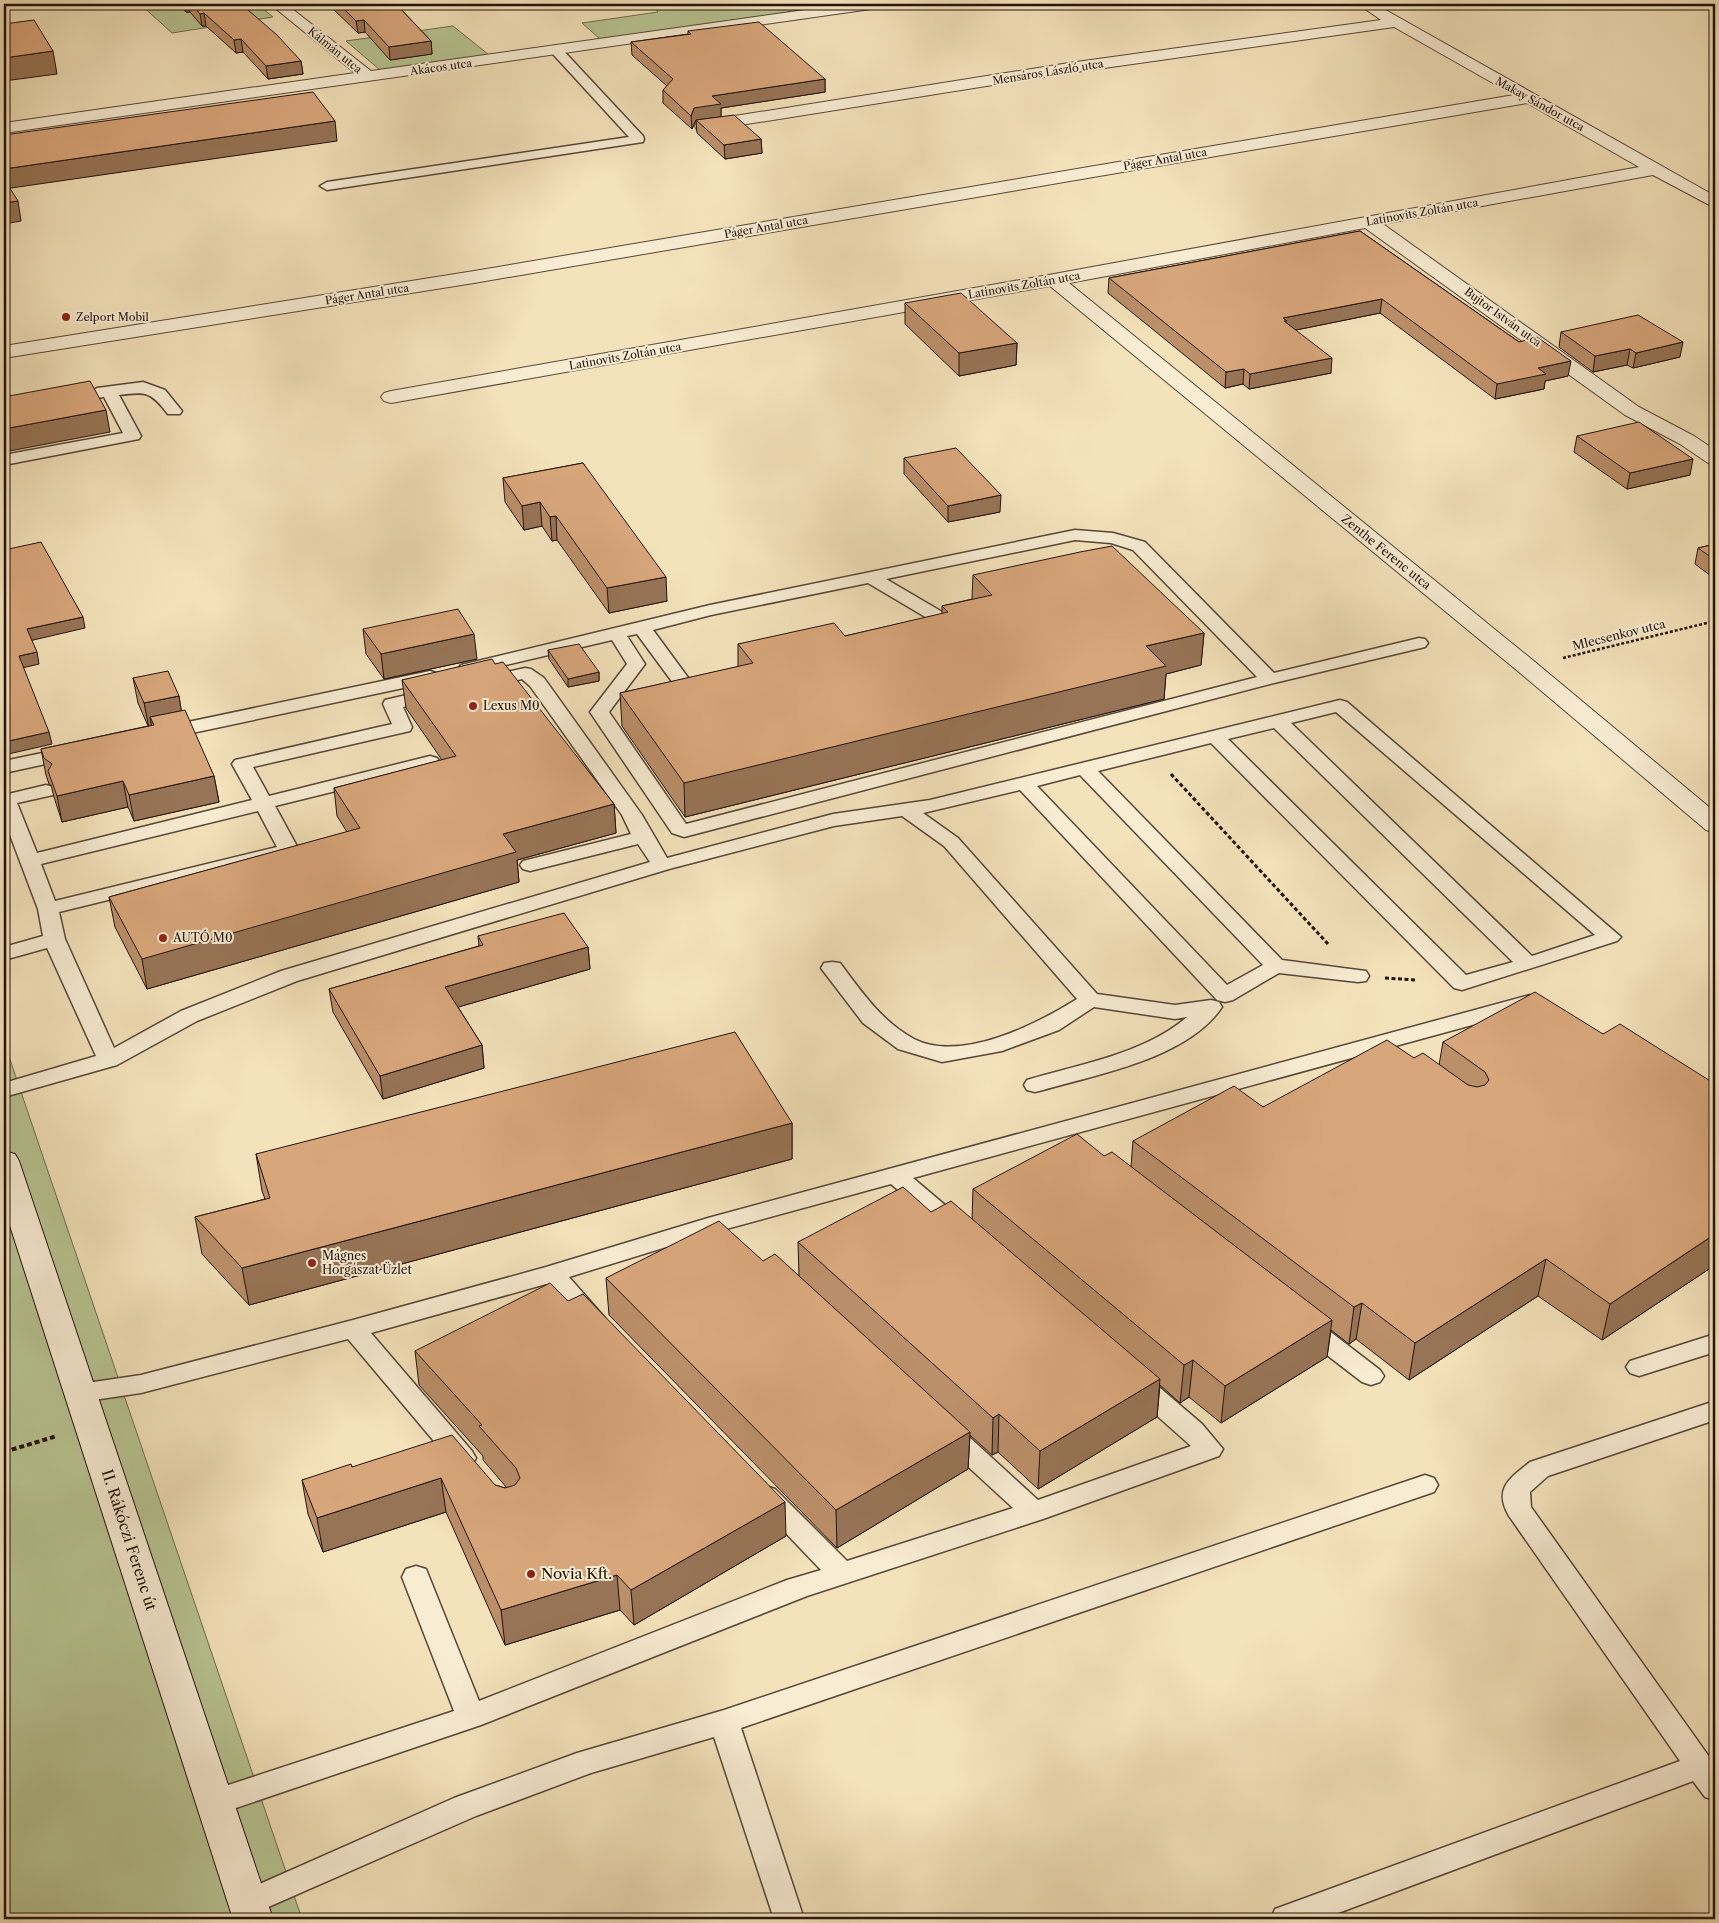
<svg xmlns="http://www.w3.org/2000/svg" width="1719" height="1923" viewBox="0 0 1719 1923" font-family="'Libre Caslon Text',serif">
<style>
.green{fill:#b8c493;stroke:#6d6c50}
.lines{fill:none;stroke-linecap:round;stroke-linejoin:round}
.service-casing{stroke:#564738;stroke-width:3}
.minor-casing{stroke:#564738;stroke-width:2}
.secondary-casing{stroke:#22130c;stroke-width:2}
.path-far2{stroke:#22130c;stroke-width:2.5;stroke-dasharray:3 2;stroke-linecap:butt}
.path-far1{stroke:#22130c;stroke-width:3;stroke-dasharray:4 2.5;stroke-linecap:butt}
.path{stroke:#22130c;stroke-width:4;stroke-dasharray:5 3;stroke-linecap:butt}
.service{fill:#f8ecd3;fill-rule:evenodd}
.minor{fill:#f8ecd3;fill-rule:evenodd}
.secondary{fill:#f8ecd3;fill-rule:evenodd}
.wall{fill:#ba8f6a;stroke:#22130c}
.shaded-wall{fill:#977456;stroke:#22130c}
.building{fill:#d8a67b;stroke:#22130c}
.poi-dot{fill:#8f2418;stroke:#f8ecd3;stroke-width:2}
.labels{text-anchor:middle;stroke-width:4;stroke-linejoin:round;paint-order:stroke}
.far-street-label{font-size:11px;fill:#22130c;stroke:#f8ecd3}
.far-poi-label{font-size:11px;fill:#22130c;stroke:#f8ecd3;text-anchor:start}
.street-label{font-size:12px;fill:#22130c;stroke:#f8ecd3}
.poi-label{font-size:12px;fill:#22130c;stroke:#f8ecd3;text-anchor:start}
.near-street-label{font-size:15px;fill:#22130c;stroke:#f8ecd3}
.near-poi-label{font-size:15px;fill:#22130c;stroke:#f8ecd3;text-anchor:start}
</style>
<rect width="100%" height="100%" fill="#f4e2bb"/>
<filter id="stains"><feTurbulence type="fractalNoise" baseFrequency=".004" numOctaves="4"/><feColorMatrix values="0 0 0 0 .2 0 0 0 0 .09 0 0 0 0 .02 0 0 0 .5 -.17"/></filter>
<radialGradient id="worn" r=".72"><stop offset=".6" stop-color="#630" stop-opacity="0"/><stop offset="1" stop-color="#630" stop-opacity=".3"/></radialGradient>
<!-- green -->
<path class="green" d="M 140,4 L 257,4 L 273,17 L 172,33 Z
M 669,4 L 846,4 L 600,39 L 582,23 L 658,12 L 653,6 Z
M 453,26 L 489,55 L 380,70 L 346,41 Z
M 4,1042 L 302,1919 L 4,1919 Z"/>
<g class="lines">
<!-- service casing -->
<g class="service-casing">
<path id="service" d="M 556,46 L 560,47 L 643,136 L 644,139 L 643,142 L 327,190 L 320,186 L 327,182 L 629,137 L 552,53 L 550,50 L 552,47 Z
M 143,382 L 165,390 L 182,411 L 180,414 L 168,414 C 151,392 147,391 119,395 L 141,436 L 139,439 L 4,465 L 4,455 L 123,433 L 104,397 L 97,398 L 89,393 L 97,388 Z
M 1075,530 L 1113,533 L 1145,542 L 1274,673 L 1419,638 L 1425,639 L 1428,643 L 1425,647 L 1274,683 L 684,837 L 672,833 L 590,712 L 627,664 L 612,640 L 467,674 L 461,673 L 458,669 L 461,665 L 710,605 ZM 1075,540 L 1111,543 L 1133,550 L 1257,677 L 686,824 L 609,712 L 645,664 L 627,636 L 637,634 L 690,706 L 704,706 L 706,702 L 653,630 L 711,615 L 868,583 L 949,631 L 961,631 L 964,627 L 961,623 L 886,579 Z
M 525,668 L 531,669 L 544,678 L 642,815 L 667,858 L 833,814 L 930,800 L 1340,700 L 1347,702 L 1621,937 L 1617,941 L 1462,990 L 1454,988 L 1211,743 L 1098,771 L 1282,960 L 1358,970 L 1366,971 L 1369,976 L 1366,981 L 1358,982 L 1279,973 L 1233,1000 L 1225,1002 L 1217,1000 L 1020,790 L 923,813 L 958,838 L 1097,994 L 1175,1005 L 1211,1000 L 1219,1002 L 1222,1007 C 1188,1058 1099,1074 1043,1090 L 1035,1092 L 1027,1090 L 1024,1085 L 1027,1080 C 1080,1064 1144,1054 1187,1017 L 1175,1019 L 1094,1007 L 1059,1030 L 1002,1051 L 942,1062 L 898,1049 L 863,1023 L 821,968 L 824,963 L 832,962 L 840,963 C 861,991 882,1022 914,1039 C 961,1063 1037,1024 1077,999 L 944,846 L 902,816 L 834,826 L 669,869 L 297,981 L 197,1021 L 117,1065 L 4,1097 L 4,1083 L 96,1056 L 47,948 L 4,960 L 4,947 L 43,936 L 38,909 L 4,819 L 4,795 L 46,785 L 53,787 L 56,791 L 53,795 L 17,803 L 37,853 L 252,800 L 232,764 L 235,760 L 392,724 L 383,704 L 385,700 L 432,689 L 439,691 L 441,695 L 439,699 L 403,707 L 412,727 L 410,731 L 253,767 L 269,796 L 430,756 L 437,758 L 440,762 L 437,766 L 275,806 L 299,850 L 296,854 L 59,912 L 65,939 L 114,1048 L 181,1011 L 281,971 L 650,862 L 638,844 L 530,871 L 523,869 L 520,865 L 523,861 L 631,834 L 622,815 L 530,686 L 522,679 L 486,688 L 479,686 L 477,682 L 479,678 ZM 1336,712 L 1595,935 L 1532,956 L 1291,723 ZM 1274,728 L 1513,962 L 1466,975 L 1228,739 ZM 1080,775 L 1263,965 L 1227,985 L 1037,786 ZM 258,811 L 277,847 L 55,901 L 41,864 Z
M 430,671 L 436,673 L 439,677 L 436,681 L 164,739 L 157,737 L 155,733 L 157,729 L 164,727 Z
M 71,747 L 78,749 L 81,753 L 78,757 L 4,773 L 4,761 Z
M 1530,995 L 1538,997 L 1541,1002 L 1538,1007 L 913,1178 L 965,1222 L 969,1228 L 965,1234 L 957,1236 L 949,1234 L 891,1184 L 715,1232 L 569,1277 L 605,1318 L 602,1324 L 593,1327 L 584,1324 L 546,1284 L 371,1333 L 472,1451 L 476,1458 L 472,1465 L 463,1468 L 454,1465 L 348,1339 L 141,1393 L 80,1402 L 71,1400 L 67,1393 L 71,1386 L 80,1384 L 141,1375 L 353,1320 L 546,1267 L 708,1218 Z
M 1306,1317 L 1315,1320 L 1380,1370 L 1384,1376 L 1380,1382 L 1371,1385 L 1362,1382 L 1297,1332 L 1294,1326 L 1297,1320 Z
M 1715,1334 L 1715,1352 L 1639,1376 L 1630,1373 L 1626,1367 L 1630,1361 Z
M 1136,1373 L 1145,1375 L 1202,1424 L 1223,1449 L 1219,1456 L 1043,1519 L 807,1596 L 481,1725 L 215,1815 L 204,1811 L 200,1802 L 204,1793 L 454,1711 L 402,1577 L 406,1569 L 416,1566 L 426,1569 L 479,1701 L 787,1580 L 821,1570 L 757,1503 L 753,1496 L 757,1489 L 766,1486 L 775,1489 L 847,1561 L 1013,1508 L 938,1439 L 934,1432 L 938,1425 L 947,1422 L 956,1425 L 1038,1500 L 1191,1446 L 1127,1389 L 1123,1382 L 1127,1375 Z
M 1715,1401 L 1715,1420 L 1548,1476 L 1530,1492 L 1531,1507 L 1715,1765 L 1715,1800 L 1705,1797 L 1693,1781 L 1322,1919 L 1271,1919 L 1275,1909 L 1680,1761 L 1509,1516 C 1493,1488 1510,1478 1530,1462 Z
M 1425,1475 L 1434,1478 L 1438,1485 L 1434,1492 L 741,1728 L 804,1919 L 774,1919 L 714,1737 L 591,1773 L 476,1816 L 248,1916 L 237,1912 L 233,1903 L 237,1894 L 454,1798 L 577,1753 L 724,1710 Z"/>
</g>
<!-- minor casing -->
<g class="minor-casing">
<path id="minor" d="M 270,4 L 286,4 L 371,71 L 848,4 L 885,4 L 878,8 L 4,133 L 4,123 L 355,73 Z
M 1358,4 L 1375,4 L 1715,196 L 1715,208 L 1653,175 L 1383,224 L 1639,407 L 1694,436 L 1715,450 L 1715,465 L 1708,463 L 1680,444 L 1625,415 L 1365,228 L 1069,283 L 1535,662 L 1715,812 L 1715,833 L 1706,830 L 1519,672 L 1050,286 L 391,403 L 384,401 L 381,397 L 384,393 L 391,391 L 1054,274 L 1639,167 L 1527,103 L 474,283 L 4,358 L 4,346 L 474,271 L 1514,95 L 1394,27 L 1069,73 L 703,131 L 697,130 L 695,126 L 697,122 L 703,121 L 1069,63 L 1381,20 Z"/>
</g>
<!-- secondary casing -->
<g class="secondary-casing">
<path id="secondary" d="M 4,1151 L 15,1154 L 19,1161 L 273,1919 L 233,1919 L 4,1207 Z"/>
</g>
<!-- path-far2 -->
<path class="path-far2" d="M 1563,658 L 1715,621"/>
<!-- path-far1 -->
<path class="path-far1" d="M 1171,774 L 1328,944
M 1385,978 L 1416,980"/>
<!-- path -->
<path class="path" d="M 4,1452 L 57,1436"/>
<!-- service -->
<use href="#service" class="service"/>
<!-- minor -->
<use href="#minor" class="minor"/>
<!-- secondary -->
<use href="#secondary" class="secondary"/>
</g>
<!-- wall -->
<path class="wall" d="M 179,4 L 241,4 L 301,61 L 303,74 L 268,79 L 243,52 L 236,53 L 206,26 L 202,26 L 190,12 L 186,12 Z
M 328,4 L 396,4 L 431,41 L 432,54 L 390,60 L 365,32 L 358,33 Z
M 688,31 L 825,79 L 825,92 L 721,108 L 721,117 L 761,139 L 762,153 L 725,159 L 697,133 L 696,121 L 695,121 L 692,129 L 663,103 L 663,90 L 667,86 L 632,55 L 631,42 L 688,34 Z
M 1360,231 L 1568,376 L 1545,381 L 1544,389 L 1495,399 L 1380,313 L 1296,330 L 1331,373 L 1249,389 L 1243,384 L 1225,388 L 1108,293 L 1109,278 Z
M 905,303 L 1017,343 L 1016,365 L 959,376 L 905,324 Z
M 1561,332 L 1680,357 L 1633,368 L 1627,365 L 1593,372 L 1559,347 Z
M 1577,436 L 1690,475 L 1627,489 L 1574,452 Z
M 904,458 L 1000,512 L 948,522 L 904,474 Z
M 583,463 L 667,601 L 609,613 L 557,540 L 552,541 L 542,526 L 524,530 L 505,502 L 503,478 Z
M 1715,544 L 1715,579 L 1695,564 L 1698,548 Z
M 973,575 L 1204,633 L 1201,665 L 1166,674 L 1164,699 L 685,817 L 622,726 L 620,693 L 738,667 L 738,644 L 845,636 L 942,614 L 942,606 L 972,599 Z
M 363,629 L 477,659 L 384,679 L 366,654 Z
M 548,650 L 599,672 L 599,681 L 568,687 L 549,659 Z
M 495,664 L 614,804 L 616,833 L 517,860 L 519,882 L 147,989 L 115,927 L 109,897 L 347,832 L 337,816 L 334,788 L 442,760 L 406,708 L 402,680 Z
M 133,678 L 179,696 L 181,710 L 214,776 L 219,802 L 134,821 L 128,807 L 62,822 L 54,797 L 51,785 L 49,784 L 46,775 L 41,749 L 148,726 L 138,703 Z
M 478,936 L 588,947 L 590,969 L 458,1007 L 482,1045 L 484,1068 L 383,1099 L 333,1012 L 329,989 L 479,946 Z
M 1603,1034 L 1715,1084 L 1715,1265 L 1602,1340 L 1538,1296 L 1409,1380 L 1356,1339 L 1349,1344 L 1331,1330 L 1327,1357 L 1221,1423 L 1189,1397 L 1180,1403 L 1160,1385 L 1157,1417 L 1038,1489 L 998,1452 L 992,1455 L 970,1435 L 968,1469 L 837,1548 L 609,1315 L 606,1278 L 763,1261 L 799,1276 L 798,1242 L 931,1212 L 972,1219 L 973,1189 L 1104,1156 L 1131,1167 L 1133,1141 L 1263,1107 L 1414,1058 L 1439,1065 L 1443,1042 Z
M 792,1123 L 792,1159 L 249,1305 L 202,1254 L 195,1217 L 265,1199 L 262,1191 L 256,1154 Z
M 415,1351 L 786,1536 L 634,1625 L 620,1610 L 505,1645 L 446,1512 L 323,1552 L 308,1514 L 302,1480 L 352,1467 L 495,1485 L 505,1488 L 507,1488 L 483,1460 L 483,1456 L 419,1385 Z"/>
<!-- shaded-wall -->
<path class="shaded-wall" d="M 184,4 L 189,4 L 190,12 L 186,12 Z
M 204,13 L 206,26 L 202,26 L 200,14 Z
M 364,20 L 365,32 L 358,33 L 356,21 Z
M 241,39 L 243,52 L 236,53 L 234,40 Z
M 431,41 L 432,54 L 390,60 L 389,47 Z
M 53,51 L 57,74 L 4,81 L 4,58 Z
M 301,61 L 303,74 L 268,79 L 266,66 Z
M 825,79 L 825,92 L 721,108 L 721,117 L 696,120 L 692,129 L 691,116 L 694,108 L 712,96 Z
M 335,121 L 337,141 L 4,189 L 4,169 Z
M 761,139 L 762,153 L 725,159 L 724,145 Z
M 18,201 L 21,221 L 4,224 L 4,203 Z
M 1382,299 L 1380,313 L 1286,332 L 1283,318 Z
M 1683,342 L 1680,357 L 1633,368 L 1636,353 Z
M 1017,343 L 1016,365 L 959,376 L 959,353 Z
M 1630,349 L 1627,365 L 1593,372 L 1595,356 Z
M 1332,358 L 1331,373 L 1249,389 L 1250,374 Z
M 1571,361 L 1568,376 L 1545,381 L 1544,389 L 1495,399 L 1497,384 L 1538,368 Z
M 1244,369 L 1243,384 L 1225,388 L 1226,372 Z
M 4,385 L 7,402 L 4,404 Z
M 106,410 L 110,432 L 4,452 L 4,429 Z
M 1693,459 L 1690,475 L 1627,489 L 1630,473 Z
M 1001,495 L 1000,512 L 948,522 L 948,506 Z
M 540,502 L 542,526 L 524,530 L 522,506 Z
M 556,516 L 557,540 L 552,541 L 550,517 Z
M 666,577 L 667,601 L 609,613 L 607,588 Z
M 83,617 L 85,628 L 29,641 L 27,629 Z
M 1204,633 L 1201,665 L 1166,674 L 1164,699 L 685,817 L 684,783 L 1146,646 Z
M 474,634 L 477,659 L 384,679 L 381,654 Z
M 37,652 L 39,664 L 22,668 L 19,656 Z
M 599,672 L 599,681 L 568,687 L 568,679 Z
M 179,696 L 183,721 L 150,717 L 152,728 L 149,728 L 144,703 Z
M 49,732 L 52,744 L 4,755 L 4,742 Z
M 214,776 L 219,802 L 134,821 L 129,795 Z
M 123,781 L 128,807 L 62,822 L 57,796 Z
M 614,804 L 616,833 L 517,860 L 519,882 L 147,989 L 142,959 L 503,834 Z
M 588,947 L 590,969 L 448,1010 L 445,987 Z
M 482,1045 L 484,1068 L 383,1099 L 380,1076 Z
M 792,1123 L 792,1159 L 249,1305 L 242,1268 Z
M 1715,1234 L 1715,1265 L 1602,1340 L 1610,1304 Z
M 1546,1259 L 1538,1296 L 1409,1380 L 1415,1343 Z
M 1362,1303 L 1356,1339 L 1349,1344 L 1354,1307 Z
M 1332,1320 L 1327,1357 L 1221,1423 L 1225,1386 Z
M 1193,1360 L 1189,1397 L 1180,1403 L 1184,1365 Z
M 1160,1379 L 1157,1417 L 1038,1489 L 1040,1451 Z
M 999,1414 L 998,1452 L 992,1455 L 993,1418 Z
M 970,1432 L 968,1469 L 837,1548 L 836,1510 Z
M 441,1478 L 446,1512 L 323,1552 L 317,1518 Z
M 785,1502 L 786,1536 L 634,1625 L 631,1590 Z
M 617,1575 L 620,1610 L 505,1645 L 501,1610 Z"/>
<!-- building -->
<path class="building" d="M 192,4 L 241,4 L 277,35 L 301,61 L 266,66 L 241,39 L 234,40 L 204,13 L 200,14 Z
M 339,4 L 396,4 L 431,41 L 389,47 L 364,20 L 356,21 Z
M 34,20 L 53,51 L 4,58 L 4,24 Z
M 759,22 L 825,79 L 712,96 L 721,104 L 694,108 L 691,116 L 663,90 L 673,79 L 631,42 L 691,34 L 688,31 Z
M 313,92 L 335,121 L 4,169 L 4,135 Z
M 734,115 L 761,139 L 724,145 L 696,120 Z
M 4,179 L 18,201 L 4,203 Z
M 1360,231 L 1519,342 L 1537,337 L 1571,361 L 1538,368 L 1546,374 L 1497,384 L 1382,299 L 1283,318 L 1287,321 L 1284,321 L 1332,358 L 1250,374 L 1244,369 L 1226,372 L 1109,278 Z
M 961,293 L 1017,343 L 959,353 L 905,303 Z
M 1638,315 L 1683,342 L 1636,353 L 1630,349 L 1595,356 L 1561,332 Z
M 90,381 L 106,410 L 4,429 L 4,395 L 9,396 Z
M 1639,422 L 1693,459 L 1630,473 L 1577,436 Z
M 956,448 L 1001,495 L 948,506 L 904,458 Z
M 583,463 L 666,577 L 607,588 L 556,516 L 550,517 L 540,502 L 522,506 L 503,478 Z
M 41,542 L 83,617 L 27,629 L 37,652 L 19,656 L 49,732 L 4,742 L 4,559 L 5,559 L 4,557 L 4,550 Z
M 1715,544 L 1715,560 L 1698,548 Z
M 1112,546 L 1204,633 L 1146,646 L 1166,666 L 684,783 L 620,693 L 753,663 L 738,644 L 834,623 L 845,636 L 948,612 L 942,606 L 992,595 L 973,575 L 1080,552 Z
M 458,609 L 474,634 L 381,654 L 363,629 Z
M 579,644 L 599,672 L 568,679 L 548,650 Z
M 492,659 L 495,664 L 503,662 L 614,804 L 503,834 L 516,852 L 142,959 L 109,897 L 360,828 L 334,788 L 456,756 L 402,680 Z
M 168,671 L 179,696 L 144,703 L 133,678 Z
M 185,710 L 214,776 L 129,795 L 123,781 L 57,796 L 48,771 L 52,764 L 44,758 L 41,749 L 154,725 L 150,717 Z
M 564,913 L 588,947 L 445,987 L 482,1045 L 380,1076 L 329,989 L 483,945 L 478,936 Z
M 1535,992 L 1603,1034 L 1620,1024 L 1715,1084 L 1715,1234 L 1610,1304 L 1546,1259 L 1415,1343 L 1362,1303 L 1354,1307 L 1133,1141 L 1234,1086 L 1263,1107 L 1387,1040 L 1414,1058 L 1423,1053 L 1468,1085 L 1477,1087 L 1485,1085 L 1489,1080 L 1485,1072 L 1443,1042 Z
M 735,1032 L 792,1123 L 242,1268 L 195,1217 L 270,1198 L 256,1154 Z
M 1077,1134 L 1104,1156 L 1112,1152 L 1332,1320 L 1225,1386 L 1193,1360 L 1184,1365 L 973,1189 Z
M 903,1187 L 931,1212 L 951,1201 L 1160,1379 L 1040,1451 L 999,1414 L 993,1418 L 798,1242 Z
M 719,1221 L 763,1261 L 775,1254 L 970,1432 L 836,1510 L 606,1278 Z
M 550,1283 L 568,1301 L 583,1294 L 785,1502 L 631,1590 L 617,1575 L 501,1610 L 441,1478 L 317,1518 L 302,1480 L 351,1464 L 352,1467 L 452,1435 L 495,1485 L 505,1488 L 515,1485 L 520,1478 L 516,1468 L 479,1426 L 482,1425 L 415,1351 Z"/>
<!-- markers -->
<g class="poi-dot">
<circle cx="66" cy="317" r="5"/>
<circle cx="473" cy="706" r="5"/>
<circle cx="163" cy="938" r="5"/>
<circle cx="312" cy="1263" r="5"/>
<circle cx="531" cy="1574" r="5"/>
</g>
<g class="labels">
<!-- far-street labels -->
<g class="far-street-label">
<text transform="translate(335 50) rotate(39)" y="4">Kálmán utca</text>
<text transform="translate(441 67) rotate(-8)" y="4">Akácos utca</text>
<text transform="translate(1048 72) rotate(-9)" y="4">Mensáros László utca</text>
<text transform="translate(1540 104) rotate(29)" y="4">Makay Sándor utca</text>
<text transform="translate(1165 159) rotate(-10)" y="4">Páger Antal utca</text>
<text transform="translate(1422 212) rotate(-10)" y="4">Latinovits Zoltán utca</text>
<text transform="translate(766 227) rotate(-10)" y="4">Páger Antal utca</text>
<text transform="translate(1024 285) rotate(-10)" y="4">Latinovits Zoltán utca</text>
<text transform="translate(367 294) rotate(-9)" y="4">Páger Antal utca</text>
<text transform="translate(1503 317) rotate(36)" y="4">Bujtor István utca</text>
<text transform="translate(625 356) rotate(-10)" y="4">Latinovits Zoltán utca</text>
</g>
<!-- far-poi labels -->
<g class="far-poi-label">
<text x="76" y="321">Zelport Mobil</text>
</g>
<!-- street labels -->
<g class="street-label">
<text transform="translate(1386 552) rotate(39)" y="4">Zenthe Ferenc utca</text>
<text transform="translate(1619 635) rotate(-14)" y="4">Mlecsenkov utca</text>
</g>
<!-- poi labels -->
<g class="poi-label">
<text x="483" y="710">Lexus M0</text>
<text x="173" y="942">AUTÓ M0</text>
<text x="322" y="1260">Mágnes<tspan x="322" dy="14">Horgászat Üzlet</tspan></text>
</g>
<!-- near-street labels -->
<g class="near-street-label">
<text transform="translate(129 1540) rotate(72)" y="5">II. Rákóczi Ferenc út</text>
</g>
<!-- near-poi labels -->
<g class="near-poi-label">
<text x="541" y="1579">Novia Kft.</text>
</g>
</g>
<!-- margin -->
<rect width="1719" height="1923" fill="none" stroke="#f4e2bb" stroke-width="20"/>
<rect x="5" y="5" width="1709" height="1913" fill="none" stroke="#22130c" stroke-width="2.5"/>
<rect x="10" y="10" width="1699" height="1903" fill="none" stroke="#22130c"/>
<rect width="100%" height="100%" filter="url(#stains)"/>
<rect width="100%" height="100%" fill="url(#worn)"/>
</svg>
